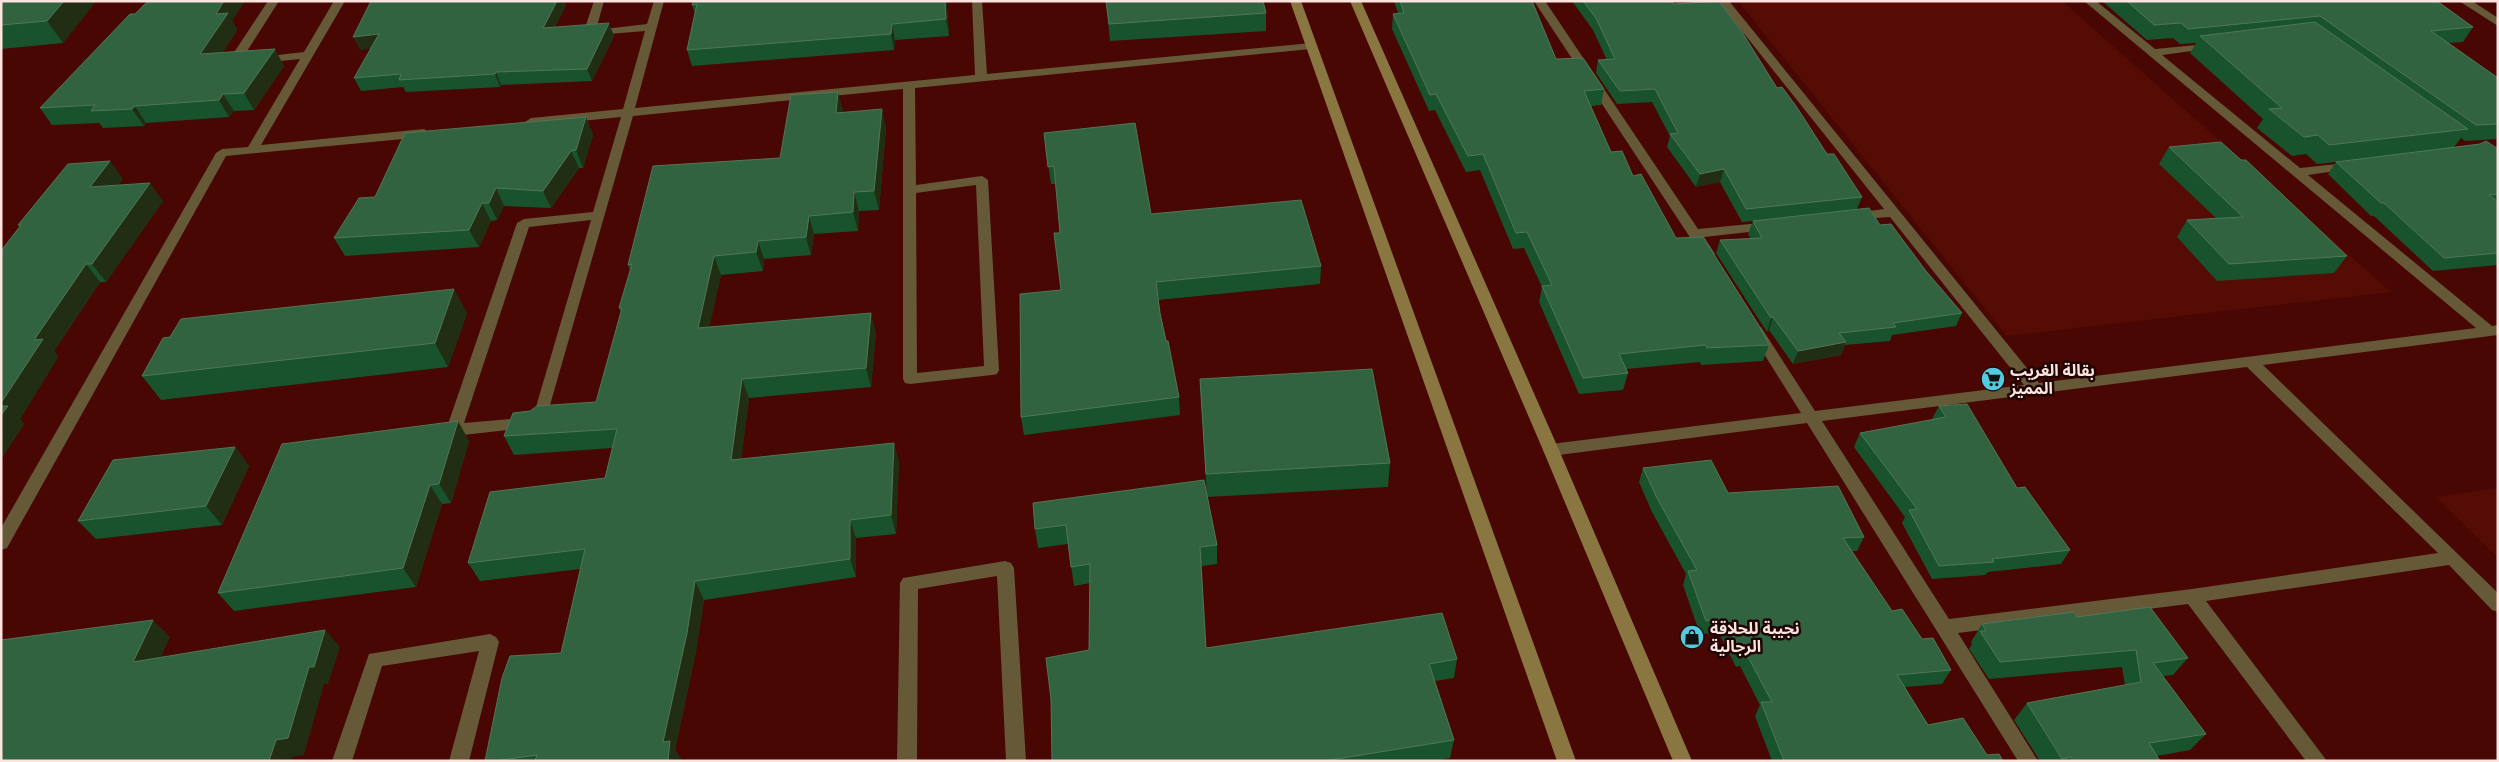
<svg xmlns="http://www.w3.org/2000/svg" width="2499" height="762" viewBox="0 0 2499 762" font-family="Lato,'Noto Sans Arabic',sans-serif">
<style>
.built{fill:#550c05}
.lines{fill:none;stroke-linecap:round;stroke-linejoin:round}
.street{fill:#655938;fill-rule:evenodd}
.secondary{fill:#8a7640;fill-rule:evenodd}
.wall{fill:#18532d}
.shaded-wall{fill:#212e14}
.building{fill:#316340;stroke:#517759}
.labels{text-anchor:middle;stroke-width:5;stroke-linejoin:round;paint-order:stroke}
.poi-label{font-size:16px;font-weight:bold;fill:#fde4df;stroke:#1e0402;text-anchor:start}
</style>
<rect width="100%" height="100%" fill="#480703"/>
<!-- built -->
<path class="built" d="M 1738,1 L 2062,1 L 2391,292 L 2007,336 Z
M 2498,488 L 2498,558 L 2436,497 Z"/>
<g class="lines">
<!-- street -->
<path class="street" d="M 268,1 L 279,1 L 242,59 L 304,52 L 334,1 L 345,1 L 261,145 L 424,129 L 430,133 L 424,137 L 226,156 L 7,548 L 1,550 L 1,528 L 216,153 L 222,149 L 248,147 L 300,59 L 233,66 L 227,63 Z
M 594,1 L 604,1 L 596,30 L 647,24 L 654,1 L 664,1 L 635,108 L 975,75 L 972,1 L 982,1 L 987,74 L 1311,43 L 1317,46 L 1311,49 L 915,88 L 916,185 L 982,176 L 988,180 L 999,370 L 997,374 L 992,375 L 910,384 L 905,383 L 903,379 L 903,89 L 633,116 L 544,426 L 454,436 L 449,434 L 446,430 L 517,223 L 524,219 L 593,212 L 621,117 L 531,126 L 525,122 L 531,118 L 623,109 L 645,31 L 585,36 L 583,34 ZM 976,185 L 984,366 L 917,373 L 916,193 ZM 591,220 L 533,417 L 464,423 L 529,227 Z
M 1534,1 L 1545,1 L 1698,229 L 1771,222 L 1778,226 L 1776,229 L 1704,237 L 1715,254 L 1713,257 L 1703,257 Z
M 1718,1 L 1729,1 L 2039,383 L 2476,328 L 2084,1 L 2096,1 L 2155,49 L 2218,43 L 2220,45 L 2214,48 L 2162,55 L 2300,168 L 2356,162 L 2358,165 L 2356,168 L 2308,175 L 2492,326 L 2498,325 L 2498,335 L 2263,365 L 2498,593 L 2498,612 L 2492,610 L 2449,565 L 2206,601 L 2327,761 L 2306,761 L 2188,604 L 1958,633 L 2038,761 L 2018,761 L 1807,423 L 1551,456 L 1545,454 L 1543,450 L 1545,446 L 1551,444 L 1801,413 L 1749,330 L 1756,325 L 1761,327 L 1815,411 L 2024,385 L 1890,217 L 1848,220 L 1846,217 L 1848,214 L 1884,209 ZM 2247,367 L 2438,553 L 2192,589 L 1949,619 L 1822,421 Z
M 2459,1 L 2472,1 L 2498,18 L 2498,26 Z
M 1005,561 L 1011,563 L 1014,568 L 1026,761 L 1006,761 L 997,576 L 918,589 L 917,761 L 897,761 L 900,583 L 903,578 Z
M 490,634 L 496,637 L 499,642 L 469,761 L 449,761 L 479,651 L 382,666 L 352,761 L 332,761 L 369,654 Z"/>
<!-- secondary -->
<path class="secondary" d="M 1290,1 L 1301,1 L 1576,761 L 1557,761 Z
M 1350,1 L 1361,1 L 1559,450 L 1692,761 L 1673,761 L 1543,450 Z"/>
</g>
<!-- wall -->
<path class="wall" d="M 1,1 L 96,1 L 63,43 L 1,49 Z
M 693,1 L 946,1 L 947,7 L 949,36 L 895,40 L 894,50 L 692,66 L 687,50 L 695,13 L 692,5 Z
M 1106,1 L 1263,1 L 1266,13 L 1266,31 L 1110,41 Z
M 1394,1 L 1532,1 L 1556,59 L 1604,89 L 1601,105 L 1591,106 L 1611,152 L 1633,176 L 1676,238 L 1769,345 L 1763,361 L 1701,365 L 1700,362 L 1626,369 L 1628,373 L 1623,390 L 1579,394 L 1539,302 L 1542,287 L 1524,248 L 1513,249 L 1480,170 L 1466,172 L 1435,110 L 1429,111 L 1392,29 L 1393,14 L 1398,13 Z
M 1572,1 L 1672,1 L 1673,4 L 1777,88 L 1827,154 L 1862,197 L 1857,209 L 1880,225 L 1926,271 L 1962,313 L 1956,326 L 1892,335 L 1890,341 L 1845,345 L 1841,355 L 1793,364 L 1769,330 L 1767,332 L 1716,253 L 1720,240 L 1751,239 L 1748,234 L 1753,221 L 1742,222 L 1720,182 L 1696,187 L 1667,147 L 1670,136 L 1652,102 L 1617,104 L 1596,73 L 1598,60 L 1607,60 L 1593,30 Z
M 2102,1 L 2437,1 L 2473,27 L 2463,42 L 2449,43 L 2498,78 L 2498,139 L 2465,141 L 2461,138 L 2454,147 L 2498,149 L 2498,265 L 2433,271 L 2374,216 L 2371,216 L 2328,174 L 2336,162 L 2317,164 L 2306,154 L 2292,156 L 2257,128 L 2263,119 L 2190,53 L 2196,43 L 2180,44 L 2173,38 L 2147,40 Z
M 566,5 L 555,27 L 614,36 L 592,81 L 501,85 L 500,87 L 406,92 L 403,87 L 361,91 L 354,78 L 371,48 L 360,50 Z
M 232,21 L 237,30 L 223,52 L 284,66 L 254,110 L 234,111 L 229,117 L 146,123 L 144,126 L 103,128 L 99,123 L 52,125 L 40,108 Z
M 843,110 L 842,112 L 886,127 L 879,210 L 859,211 L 858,231 L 814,234 L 811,255 L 764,259 L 763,271 L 721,275 L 709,327 L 876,332 L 871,387 L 749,398 L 741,459 L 899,461 L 896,534 L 856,538 L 856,577 L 704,600 L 696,651 L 675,750 L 681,759 L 680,761 L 485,761 L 561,653 L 580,569 L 480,581 L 468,563 L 605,478 L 612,448 L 514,455 L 504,436 L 530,411 L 596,402 L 621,313 L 619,308 L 630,271 L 628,265 L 780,158 Z
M 586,117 L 593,135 L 583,168 L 579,168 L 551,208 L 504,206 L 497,220 L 491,221 L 479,247 L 345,256 L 334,238 L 375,197 Z
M 1044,133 L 1151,214 L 1321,266 L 1320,284 L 1158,300 L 1160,313 L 1179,397 L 1180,415 L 1024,435 L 1021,417 L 1061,290 L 1060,233 L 1056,184 L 1051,184 Z
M 2169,147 L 2347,256 L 2334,273 L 2217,281 L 2177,237 L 2187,220 L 2216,218 L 2159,164 Z
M 123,179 L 118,185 L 163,201 L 106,282 L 100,282 L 54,351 L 58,357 L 20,419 L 24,424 L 1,459 L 1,251 L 20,227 L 18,225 Z
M 467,313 L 448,367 L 161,400 L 142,376 Z
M 1200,379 L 1390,463 L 1388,487 L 1207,497 L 1217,545 L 1217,564 L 1201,566 L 1206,648 L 1457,659 L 1454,678 L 1435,681 L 1454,740 L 1450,758 L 1434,761 L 1052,761 L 1089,650 L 1090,583 L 1074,586 L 1068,544 L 1038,548 L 1035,529 L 1207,497 Z
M 1939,406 L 2017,488 L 2070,550 L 2061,564 L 1988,572 L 1985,575 L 1932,579 L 1902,523 L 1905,517 L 1854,447 L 1860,433 L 1932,420 L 1932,419 Z
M 469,441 L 451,503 L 442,504 L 416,587 L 234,611 L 218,593 Z
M 235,447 L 249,466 L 222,525 L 96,539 L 78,521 Z
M 1643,468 L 1728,493 L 1864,537 L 1857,551 L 1851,551 L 1892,611 L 1922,639 L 1951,670 L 1942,684 L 1905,687 L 1928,725 L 1987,755 L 2003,761 L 1772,761 L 1755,716 L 1760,705 L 1740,666 L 1736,667 L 1719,633 L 1700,634 L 1683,585 L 1686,574 L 1652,512 L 1639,482 Z
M 2077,617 L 2188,658 L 2173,675 L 2163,676 L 2206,734 L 2190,750 L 2157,756 L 2160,761 L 2040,761 L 2014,720 L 2027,703 L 2125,685 L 2122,667 L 1989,679 L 1969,649 L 1972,644 L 1971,642 L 1982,624 Z"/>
<!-- shaded-wall -->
<path class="shaded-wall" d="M 64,1 L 96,1 L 63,43 L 47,21 Z
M 224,1 L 245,1 L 232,21 L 237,30 L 211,71 L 200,54 L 216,14 Z
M 557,1 L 565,1 L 566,5 L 548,40 L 543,28 Z
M 945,1 L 946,1 L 947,7 L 949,36 L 946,19 Z
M 609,23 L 614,36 L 592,81 L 587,69 Z
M 892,24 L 895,40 L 894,50 L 891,34 Z
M 379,34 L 385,47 L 360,50 L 353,37 Z
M 275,49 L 284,66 L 254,110 L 244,93 Z
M 496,72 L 501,85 L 500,87 L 495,74 Z
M 838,92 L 843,110 L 840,131 L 836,113 Z
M 223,94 L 234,111 L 229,117 L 219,100 Z
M 135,106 L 146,123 L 144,126 L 132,109 Z
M 882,109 L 886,127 L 879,210 L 874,191 Z
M 586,117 L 593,135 L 583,168 L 576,150 Z
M 571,151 L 579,168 L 551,208 L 543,191 Z
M 110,161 L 123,179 L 103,205 L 90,187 Z
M 1724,169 L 1720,182 L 1696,187 L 1700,174 Z
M 150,183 L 163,201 L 106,282 L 92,264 Z
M 496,188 L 504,206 L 497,220 L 489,203 Z
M 854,192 L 859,211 L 858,231 L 853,212 Z
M 482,203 L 491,221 L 479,247 L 469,230 Z
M 809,216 L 814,234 L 811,255 L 806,237 Z
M 758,241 L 764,259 L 763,271 L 756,252 Z
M 714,256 L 721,275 L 705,347 L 698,328 Z
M 86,264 L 100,282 L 54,351 L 58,357 L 20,419 L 24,424 L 1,459 L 1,403 L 34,340 Z
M 454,289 L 467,313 L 448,367 L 435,343 Z
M 871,313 L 876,332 L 871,387 L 866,368 Z
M 1773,317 L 1769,330 L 1767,332 L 1771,318 Z
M 1846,342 L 1841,355 L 1793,364 L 1798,351 Z
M 742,379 L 749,398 L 739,479 L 731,460 Z
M 458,421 L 469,441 L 451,503 L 439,484 Z
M 894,443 L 899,461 L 896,534 L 891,515 Z
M 235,447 L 249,466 L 222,525 L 206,506 Z
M 430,485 L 442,504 L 416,587 L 403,568 Z
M 850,520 L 856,538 L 856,577 L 850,559 Z
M 695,581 L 704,600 L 696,651 L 675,750 L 681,759 L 680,761 L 668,761 L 663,742 Z
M 153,620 L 170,637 L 151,679 L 133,662 Z
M 325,630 L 340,647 L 328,684 L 324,684 L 304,755 L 292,757 L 291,761 L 269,761 L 276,740 L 309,667 Z"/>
<!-- building -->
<path class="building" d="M 1,1 L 64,1 L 47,21 L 1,25 Z
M 148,1 L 224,1 L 216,14 L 228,13 L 200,54 L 275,49 L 244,93 L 223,94 L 219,100 L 135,106 L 132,109 L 91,111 L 95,105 L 40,108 L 130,14 L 135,14 Z
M 371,1 L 557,1 L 543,28 L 609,23 L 587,69 L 496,72 L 495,74 L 399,80 L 401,74 L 354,78 L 379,34 L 353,37 Z
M 693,1 L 945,1 L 946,19 L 892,24 L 891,34 L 687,50 L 697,4 L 692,5 Z
M 1106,1 L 1263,1 L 1266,13 L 1109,24 Z
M 1400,1 L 1532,1 L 1556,59 L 1583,58 L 1604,89 L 1584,91 L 1611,152 L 1622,151 L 1633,176 L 1641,174 L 1676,238 L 1703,237 L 1758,324 L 1769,345 L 1707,348 L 1705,345 L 1619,354 L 1628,373 L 1583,378 L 1542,286 L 1552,285 L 1527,232 L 1516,233 L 1483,154 L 1468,156 L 1436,94 L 1430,95 L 1393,14 L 1404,13 Z
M 1583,1 L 1672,1 L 1673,4 L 1719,1 L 1742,32 L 1777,88 L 1782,87 L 1796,106 L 1827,154 L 1834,154 L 1862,197 L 1746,209 L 1724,169 L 1700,174 L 1670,134 L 1678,133 L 1655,89 L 1620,91 L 1598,60 L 1615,59 L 1596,18 Z
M 2127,1 L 2437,1 L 2473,27 L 2431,31 L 2498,78 L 2498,124 L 2476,125 L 2320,16 L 2188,29 L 2181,23 L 2154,25 Z
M 2315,22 L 2468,129 L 2329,145 L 2318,135 L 2304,137 L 2269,109 L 2282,108 L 2200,36 Z
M 838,92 L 836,113 L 882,109 L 874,191 L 854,192 L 853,212 L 809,216 L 806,237 L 758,241 L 756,252 L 714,256 L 698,328 L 871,313 L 866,368 L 742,379 L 731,460 L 894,443 L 891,515 L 850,520 L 850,559 L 695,581 L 687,633 L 663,742 L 670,741 L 668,761 L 535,761 L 537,755 L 494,761 L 485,761 L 502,678 L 510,656 L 561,653 L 585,549 L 468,563 L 490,492 L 605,478 L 617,429 L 504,436 L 513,413 L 530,411 L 537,406 L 596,402 L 622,308 L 619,308 L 632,264 L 628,265 L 653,166 L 780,158 L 791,95 Z
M 586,117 L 576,150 L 571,151 L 543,191 L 496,188 L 489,203 L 482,203 L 469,230 L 334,238 L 359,198 L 375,197 L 405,133 Z
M 1135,123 L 1151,214 L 1301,200 L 1321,266 L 1156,282 L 1160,313 L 1166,341 L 1168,341 L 1179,397 L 1021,417 L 1020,294 L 1061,290 L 1054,233 L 1060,233 L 1054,166 L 1048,167 L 1044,133 Z
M 2486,141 L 2498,149 L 2498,194 L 2489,195 L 2498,202 L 2498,253 L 2444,258 L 2384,203 L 2381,203 L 2336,162 L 2480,144 Z
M 2221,142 L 2241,160 L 2246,160 L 2347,256 L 2229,264 L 2187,220 L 2243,217 L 2169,147 Z
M 110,161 L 90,187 L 150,183 L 92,264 L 86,264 L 34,340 L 43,339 L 1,403 L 1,251 L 21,225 L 18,225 L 68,164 Z
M 1869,208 L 1880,225 L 1891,224 L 1926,271 L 1962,313 L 1893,323 L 1896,327 L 1839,333 L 1846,342 L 1798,351 L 1773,317 L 1771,318 L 1720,240 L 1762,238 L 1753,221 Z
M 454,289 L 435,343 L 142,376 L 163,338 L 170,337 L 181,319 Z
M 1372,369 L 1390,463 L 1206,474 L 1200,379 Z
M 1967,404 L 2017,488 L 2025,487 L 2070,550 L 1992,559 L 1994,562 L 1939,566 L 1909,510 L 1917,509 L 1860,433 L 1946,417 L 1939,406 Z
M 1,406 L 8,406 L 1,415 Z
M 458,421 L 439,484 L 430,485 L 403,568 L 218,593 L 282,444 Z
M 235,447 L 206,506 L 78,521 L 113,460 Z
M 1711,460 L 1728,493 L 1838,486 L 1864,537 L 1843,538 L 1892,611 L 1902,609 L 1922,639 L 1933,638 L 1951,670 L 1897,675 L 1928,725 L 1963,718 L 1987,755 L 1999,754 L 2003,761 L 1784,761 L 1761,702 L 1772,702 L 1746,653 L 1742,653 L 1724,619 L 1706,621 L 1688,571 L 1697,570 L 1657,498 L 1643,468 Z
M 1204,480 L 1217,545 L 1200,547 L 1206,648 L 1442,613 L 1457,659 L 1429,664 L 1454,740 L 1324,761 L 1052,761 L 1051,699 L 1046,658 L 1089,650 L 1090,564 L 1071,567 L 1066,525 L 1035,529 L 1033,503 Z
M 2150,607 L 2188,658 L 2153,663 L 2206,734 L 2149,743 L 2160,761 L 2073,761 L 2071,757 L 2062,759 L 2027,703 L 2141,682 L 2136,650 L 2000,662 L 1980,631 L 1986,631 L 1982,624 L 2074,612 L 2077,617 Z
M 153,620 L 133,662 L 325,630 L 314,667 L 309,667 L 288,738 L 276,740 L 269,761 L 1,761 L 1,640 Z"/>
<!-- icons -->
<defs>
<g id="supermarket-disc" transform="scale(1.25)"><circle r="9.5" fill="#54cade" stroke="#1e0402"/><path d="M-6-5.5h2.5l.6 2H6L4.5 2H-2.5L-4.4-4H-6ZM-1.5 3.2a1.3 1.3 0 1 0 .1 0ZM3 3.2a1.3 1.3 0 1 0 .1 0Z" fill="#111"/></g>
<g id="shop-disc" transform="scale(1.25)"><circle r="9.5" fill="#54cade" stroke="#1e0402"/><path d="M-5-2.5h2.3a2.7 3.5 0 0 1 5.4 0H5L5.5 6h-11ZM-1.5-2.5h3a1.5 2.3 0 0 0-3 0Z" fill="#111"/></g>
</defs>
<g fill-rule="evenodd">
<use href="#supermarket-disc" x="1993" y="379"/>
<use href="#shop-disc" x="1692" y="637"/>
</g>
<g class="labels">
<!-- poi labels -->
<g class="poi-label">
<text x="2010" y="376">بقالة الغريب<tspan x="2010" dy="18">المميز</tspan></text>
<text x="1710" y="634">نجيبة للحلاقة<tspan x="1710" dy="18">الرجالية</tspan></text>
</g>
</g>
<!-- border -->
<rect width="2499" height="762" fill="none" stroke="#fde4df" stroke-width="5"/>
</svg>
